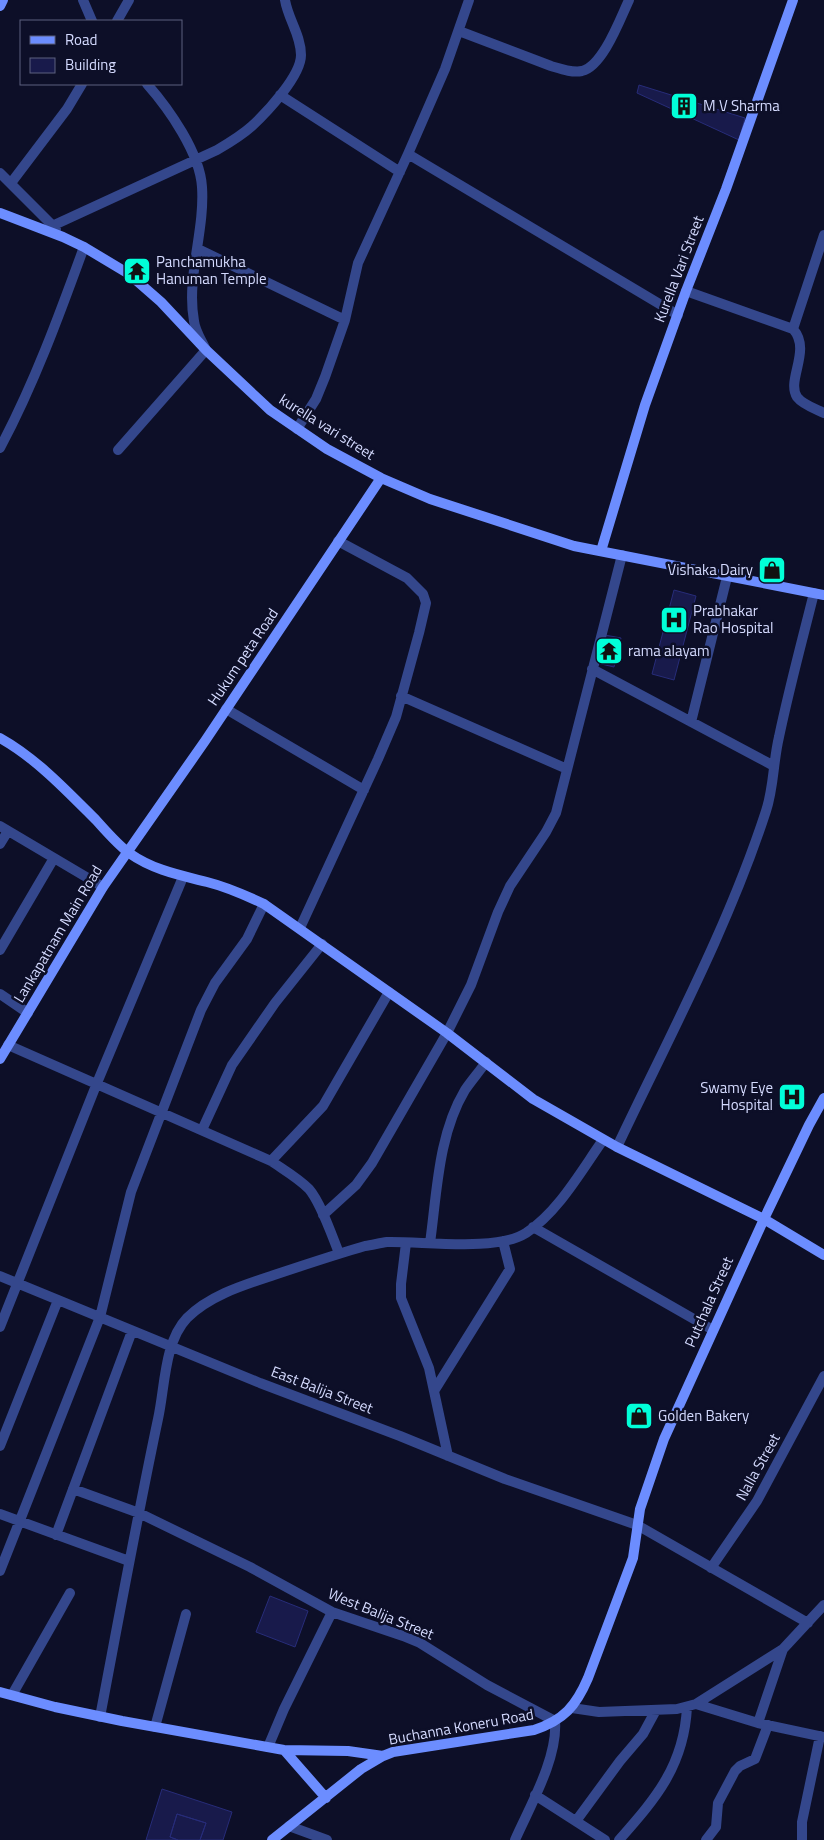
<svg xmlns="http://www.w3.org/2000/svg" width="824" height="1840" viewBox="0 0 824 1840" font-family="'Titillium Web',sans-serif">
<style>
.building{fill:#181a4b;stroke:#272c79}
.lines{fill:none;stroke-linecap:round;stroke-linejoin:round}
.street{stroke:#34478c;stroke-width:10}
.secondary{stroke:#6c8dff;stroke-width:10}
.labels{text-anchor:middle;stroke-width:5;stroke-linejoin:round;paint-order:stroke}
.poi-label{font-size:15px;fill:#d5dbff;stroke:#0d0f28;text-anchor:start}
.street-label{font-size:15px;fill:#d5dbff;stroke:#0d0f28}
</style>
<rect width="100%" height="100%" fill="#0d0f28"/>
<!-- building -->
<path class="building" d="M 639,85 L 745,118 L 739,140 L 637,93 Z
M 674,590 L 696,596 L 674,680 L 652,674 Z
M 605,635 L 621,638 L 614,667 L 597,663 Z
M 786,1089 L 805,1097 L 802,1106 L 782,1098 Z
M 270,1596 L 308,1611 L 295,1647 L 256,1632 Z
M 162,1789 L 232,1812 L 223,1840 L 200,1840 L 206,1823 L 177,1814 L 170,1837 L 178,1840 L 146,1840 Z
M 177,1814 L 206,1823 L 200,1840 L 178,1840 L 170,1837 Z"/>
<g class="lines">
<!-- street -->
<path class="street" d="M 83,0 L 92,21
M 117,21 L 129,0
M 459,31 L 551,66 C 561,69 572,73 582,71 C 603,66 620,19 629,0
M 280,95 L 400,172
M 408,154 L 678,315
M 0,173 L 56,229
M 11,183 L 67,109 L 82,84
M 52,226 L 217,150 C 229,143 241,136 252,126 C 267,112 301,76 301,55 C 301,35 288,19 285,0
M 198,249 L 345,320
M 686,291 L 793,329 C 812,350 786,380 797,397 C 803,405 816,409 824,413
M 793,329 L 824,235
M 297,429 L 316,399 L 325,377 L 345,320 L 358,263 L 408,154 L 445,69 L 469,0
M 0,448 C 34,384 59,316 84,247
M 118,450 L 206,350 C 202,341 195,331 194,321 C 186,278 205,231 202,187 C 200,153 169,109 147,84
M 592,669 L 774,766
M 401,696 L 567,769
M 226,709 L 364,790
M 691,722 L 727,577
M 0,826 L 103,887
M 0,844 L 8,831
M 300,928 L 378,759 L 396,717 L 419,633 L 426,603 L 423,594 L 407,578 L 338,541
M 0,950 L 54,858
M 0,994 L 28,1013
M 8,1045 L 271,1161 C 284,1170 298,1178 309,1189 C 321,1203 332,1236 339,1253
M 202,1130 L 232,1065 L 275,1003 L 322,944
M 617,1147 C 669,1037 728,928 766,811 C 774,787 773,762 779,737 C 789,689 802,641 814,593
M 271,1161 L 323,1106 L 389,992
M 323,1215 L 356,1185 L 372,1163 L 447,1033 L 471,985 L 498,912 L 510,886 L 546,832 L 556,813 L 622,555
M 533,1227 L 713,1330
M 406,1243 L 401,1284 L 401,1298 L 429,1368 L 448,1456
M 430,1243 C 437,1193 438,1135 465,1090 C 471,1081 479,1072 486,1062
M 0,1276 L 260,1383 L 400,1436 L 505,1479 L 637,1525 L 808,1623
M 0,1327 L 97,1083 L 183,877
M 434,1391 L 510,1269 L 503,1241
M 0,1446 L 58,1300
M 73,1489 L 139,1513 L 250,1567 L 332,1612 L 403,1636 L 420,1643 L 487,1685 L 555,1721 C 558,1758 530,1806 515,1840
M 0,1514 L 129,1561
M 56,1535 L 132,1331
M 711,1568 L 757,1501 L 824,1376
M 0,1571 L 100,1317 L 131,1192 L 201,1010 L 215,983 L 247,939 L 264,904
M 12,1695 L 70,1593
M 696,1704 L 758,1723 L 824,1737
M 572,1708 L 599,1712 L 677,1709 L 696,1704 L 783,1649 L 824,1605
M 100,1717 C 119,1617 137,1518 158,1419 C 165,1388 164,1342 187,1318 C 210,1295 244,1285 274,1275 C 304,1265 334,1255 365,1246 C 372,1245 380,1243 387,1242 C 423,1241 496,1252 526,1233 C 559,1211 581,1171 603,1140
M 758,1723 L 783,1649
M 155,1727 L 186,1614
M 268,1747 L 284,1709 L 332,1612
M 535,1795 L 605,1840
M 576,1821 L 620,1761 L 643,1734 L 656,1710
M 289,1826 L 327,1840
M 619,1840 C 656,1798 684,1766 687,1707
M 706,1840 L 716,1827 L 718,1803 L 735,1771 L 740,1766 L 755,1759 L 768,1725
M 802,1840 L 802,1822 L 820,1736"/>
<!-- secondary -->
<path class="secondary" d="M 0,6 L 3,0
M 0,213 L 63,237 L 84,247 L 129,274 L 161,302 L 206,350 L 270,410 L 327,449 L 381,478 L 430,499 L 574,546 L 824,595
M 601,551 L 645,405 L 686,291 L 726,189 L 793,0
M 0,738 C 36,758 67,791 96,820 C 106,831 117,844 129,853 C 153,870 179,875 207,882 C 227,887 245,895 264,904 L 447,1033 L 533,1099 L 617,1147 L 764,1219 L 824,1255
M 0,1059 L 103,887 L 205,741 L 381,478
M 0,1692 L 55,1707 L 122,1721 L 284,1750 L 348,1751 L 383,1756
M 284,1750 L 326,1798
M 272,1840 L 361,1769 L 383,1756 L 393,1752 L 534,1730 C 564,1720 576,1706 588,1678 L 633,1558 L 640,1509 L 664,1439 L 764,1219 L 809,1125 L 824,1098"/>
</g>
<!-- icons -->
<defs>
<g id="building-square" transform="scale(1.4375)"><rect x="-9" y="-9" width="18" height="18" rx="4" fill="#01ffd8" stroke="#0d0f28"/><path d="M-4-6H4V6H1V3H-1V6H-4ZM-2.5-4.3h1.7v1.8h-1.7ZM.8-4.3h1.7v1.8H.8ZM-2.5-1h1.7V.8h-1.7ZM.8-1h1.7V.8H.8Z" fill="#111"/></g>
<g id="temple-square" transform="scale(1.4375)"><rect x="-9" y="-9" width="18" height="18" rx="4" fill="#01ffd8" stroke="#0d0f28"/><path d="M0-6L5-2H3V0L6.5 2.5H4V6H1.5V3h-3V6H-4V2.5H-6.5L-3 0V-2H-5Z" fill="#111"/></g>
<g id="shop-square" transform="scale(1.4375)"><rect x="-9" y="-9" width="18" height="18" rx="4" fill="#01ffd8" stroke="#0d0f28"/><path d="M-5-2.5h2.3a2.7 3.5 0 0 1 5.4 0H5L5.5 6h-11ZM-1.5-2.5h3a1.5 2.3 0 0 0-3 0Z" fill="#111"/></g>
<g id="hospital-square" transform="scale(1.4375)"><rect x="-9" y="-9" width="18" height="18" rx="4" fill="#01ffd8" stroke="#0d0f28"/><path d="M-5-5h3v3.5h4V-5h3V5h-3V1.5h-4V5h-3Z" fill="#111"/></g>
</defs>
<g fill-rule="evenodd">
<use href="#building-square" x="684" y="106"/>
<use href="#temple-square" x="137" y="271"/>
<use href="#shop-square" x="772" y="570"/>
<use href="#hospital-square" x="674" y="620"/>
<use href="#temple-square" x="609" y="651"/>
<use href="#hospital-square" x="792" y="1097"/>
<use href="#shop-square" x="639" y="1416"/>
</g>
<g class="labels">
<!-- poi labels -->
<g class="poi-label">
<text x="703" y="111">M V Sharma</text>
<text x="156" y="267">Panchamukha<tspan x="156" dy="17">Hanuman Temple</tspan></text>
<text x="753" y="575" text-anchor="end">Vishaka Dairy</text>
<text x="693" y="616">Prabhakar<tspan x="693" dy="17">Rao Hospital</tspan></text>
<text x="628" y="656">rama alayam</text>
<text x="773" y="1093" text-anchor="end">Swamy Eye<tspan x="773" dy="17">Hospital</tspan></text>
<text x="658" y="1421">Golden Bakery</text>
</g>
<!-- street labels -->
<g class="street-label">
<text transform="translate(679 269) rotate(-69)" y="5">Kurella Vari Street</text>
<text transform="translate(327 427) rotate(32)" y="5">kurella vari street</text>
<text transform="translate(243 657) rotate(-56)" y="5">Hukum peta Road</text>
<text transform="translate(58 934) rotate(-59)" y="5">Lankapatnam Main Road</text>
<text transform="translate(709 1302) rotate(-66)" y="5">Putchala Street</text>
<text transform="translate(322 1390) rotate(21)" y="5">East Balija Street</text>
<text transform="translate(758 1467) rotate(-61)" y="5">Nalla Street</text>
<text transform="translate(381 1614) rotate(22)" y="5">West Balija Street</text>
<text transform="translate(461 1727) rotate(-10)" y="5">Buchanna Koneru Road</text>
</g>
</g>
<!-- legend -->
<rect x="20" y="20" width="162" height="65" fill="#0d0f28" stroke="#5d617e"/>
<rect x="30" y="36" width="25" height="8" fill="#6c8dff" stroke="#5d617e"/>
<text x="65" y="45" font-size="15" fill="#d5dbff">Road</text>
<rect x="30" y="58" width="25" height="15" fill="#181a4b" stroke="#5d617e"/>
<text x="65" y="70" font-size="15" fill="#d5dbff">Building</text>
</svg>
